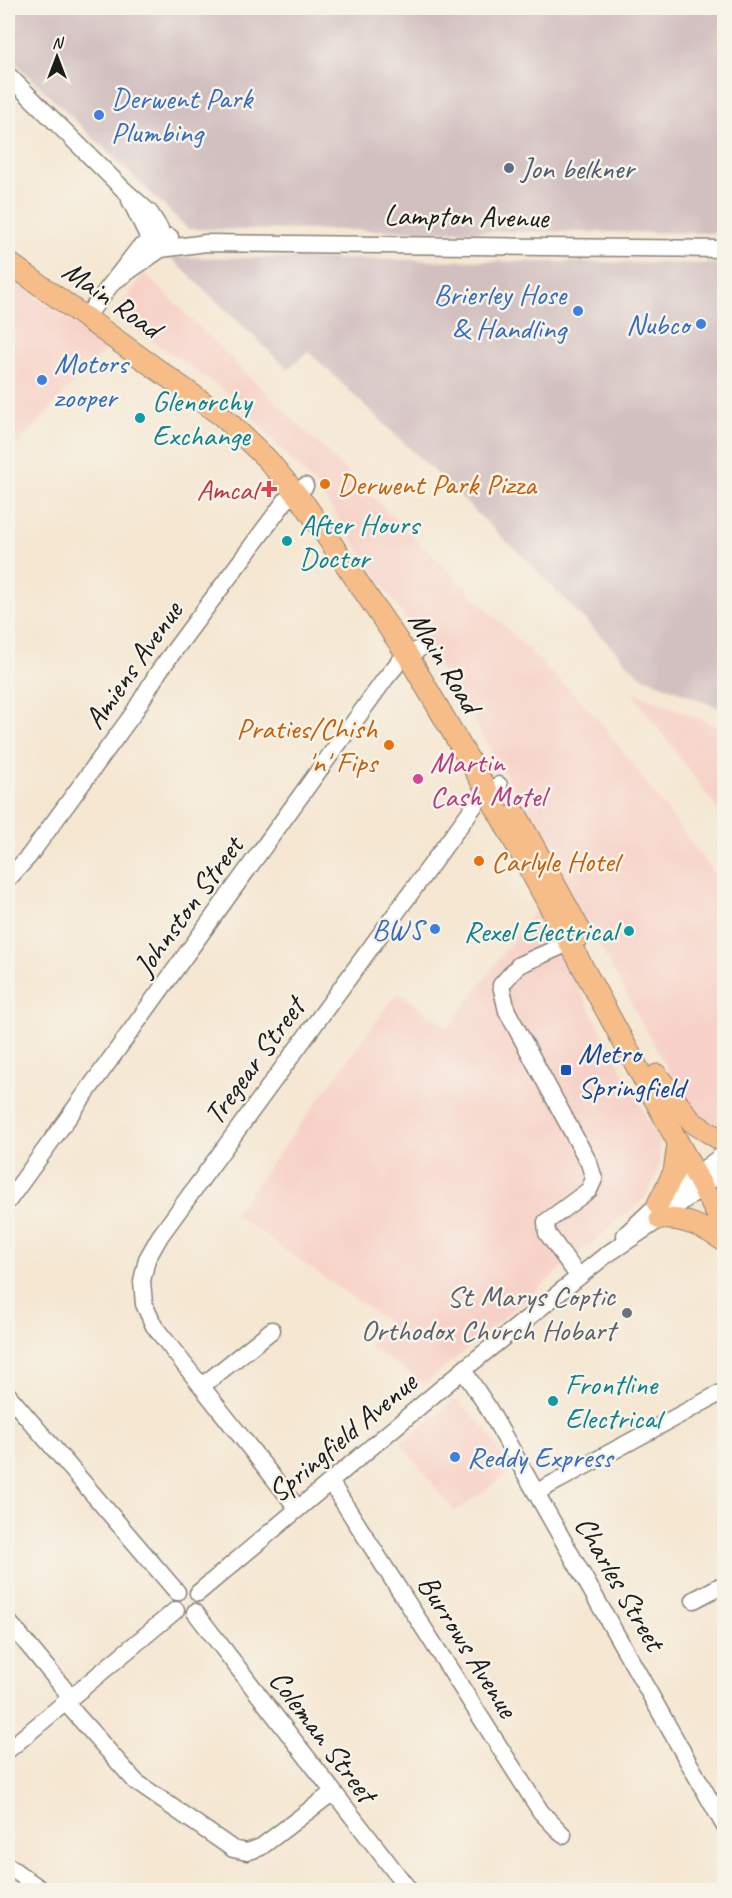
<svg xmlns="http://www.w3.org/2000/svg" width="732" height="1898" viewBox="0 0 732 1898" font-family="Caveat,sans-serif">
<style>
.built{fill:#f7d1c7}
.industrial{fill:#d2bfc0}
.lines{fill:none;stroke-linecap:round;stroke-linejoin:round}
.minor-casing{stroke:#888277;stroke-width:19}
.major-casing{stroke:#888277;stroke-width:23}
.minor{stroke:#fff;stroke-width:16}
.major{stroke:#f7bd88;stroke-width:21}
.shop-dot{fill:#3f7fe0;stroke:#f7f3e8;stroke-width:2}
.service-dot{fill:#5c6f8a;stroke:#f7f3e8;stroke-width:2}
.culture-dot{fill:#0f9aa8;stroke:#f7f3e8;stroke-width:2}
.food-dot{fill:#e8710a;stroke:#f7f3e8;stroke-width:2}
.health-dot{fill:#e0444e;stroke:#f7f3e8;stroke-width:2}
.hotel-dot{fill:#d1479c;stroke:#f7f3e8;stroke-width:2}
.transit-dot{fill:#1a4fb4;stroke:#f7f3e8;stroke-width:2}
.worship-dot{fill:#6b7280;stroke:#f7f3e8;stroke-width:2}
.labels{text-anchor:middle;stroke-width:5;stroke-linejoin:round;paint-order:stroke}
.shop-label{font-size:30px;fill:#366cbe;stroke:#f7f3e8;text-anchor:start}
.service-label{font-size:30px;fill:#4e5e75;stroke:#f7f3e8;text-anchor:start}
.street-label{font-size:30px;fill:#1c1c1c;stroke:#f7f3e8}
.culture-label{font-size:30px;fill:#0d838f;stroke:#f7f3e8;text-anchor:start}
.food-label{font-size:30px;fill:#c56008;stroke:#f7f3e8;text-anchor:start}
.health-label{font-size:30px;fill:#be3a42;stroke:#f7f3e8;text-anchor:end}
.hotel-label{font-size:30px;fill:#b23c85;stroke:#f7f3e8;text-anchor:start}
.transit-label{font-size:30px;fill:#164399;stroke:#f7f3e8;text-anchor:start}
.worship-label{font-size:30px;fill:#5b616d;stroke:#f7f3e8;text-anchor:end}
</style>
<rect width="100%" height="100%" fill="#f7f3e8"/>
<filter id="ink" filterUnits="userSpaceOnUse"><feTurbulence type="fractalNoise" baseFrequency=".0167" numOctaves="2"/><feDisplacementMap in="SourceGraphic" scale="12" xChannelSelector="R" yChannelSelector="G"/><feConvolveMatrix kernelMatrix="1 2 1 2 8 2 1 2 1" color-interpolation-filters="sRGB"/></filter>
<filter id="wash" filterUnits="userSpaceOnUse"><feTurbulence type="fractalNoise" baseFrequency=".008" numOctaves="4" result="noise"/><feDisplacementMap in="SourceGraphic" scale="24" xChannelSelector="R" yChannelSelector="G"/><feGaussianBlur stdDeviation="1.35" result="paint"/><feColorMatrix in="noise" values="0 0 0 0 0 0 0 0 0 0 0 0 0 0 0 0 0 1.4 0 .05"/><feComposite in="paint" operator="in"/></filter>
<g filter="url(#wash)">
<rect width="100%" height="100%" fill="#f5e7d2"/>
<!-- built -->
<path class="built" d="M 144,273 L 597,717 L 724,887 L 724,1134 L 718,1132 L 685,1101 L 503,770 L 462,702 L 316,486 L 230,394 L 115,315 Z
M 8,277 L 108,346 L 8,454 Z
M 631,691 L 724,729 L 724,818 Z
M 537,908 L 659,1140 L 660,1160 L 657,1175 L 645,1198 L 425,1384 L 368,1346 L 389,1323 L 234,1214 L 398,992 L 448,1028 Z
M 456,1399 L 487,1430 L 511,1471 L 455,1512 L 401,1443 Z"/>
<!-- industrial -->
<path class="industrial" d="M 8,8 L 724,8 L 724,233 L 188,229 L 8,56 Z
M 170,257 L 724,264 L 724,710 L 639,675 L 523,557 L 308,351 L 288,369 Z"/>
</g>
<g filter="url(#ink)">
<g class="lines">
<!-- minor casing -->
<g class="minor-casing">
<path id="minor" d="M 8,75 L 123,189 L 150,213 L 160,229 L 161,249
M 130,200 L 148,236 L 158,247
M 116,280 L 161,249 L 206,243 L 724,249
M 92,309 L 139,248 L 151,241 L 170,237
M 8,879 L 29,856 L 133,714 L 159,671 L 286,500 L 305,486
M 8,1201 L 385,679 L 399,662 L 419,649
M 625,1235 L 658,1204 L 724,1154
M 579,1277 L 547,1233 L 546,1222 L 589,1190 L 594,1179 L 589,1163 L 507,1011 L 501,985 L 519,965 L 580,938
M 463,1370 L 487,1406 L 724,1825
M 202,1386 L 272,1330
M 8,1395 L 177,1592
M 331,1483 L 541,1812 L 563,1835
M 537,1492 L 724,1391
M 298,1509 L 154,1326 L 144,1304 L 142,1281 L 147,1259 L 160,1236 L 480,798 L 499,785
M 198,1593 L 463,1370 L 606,1255 L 660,1219 L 724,1170
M 694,1600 L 724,1584
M 195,1612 L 409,1890
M 8,1621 L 71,1697
M 65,1702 L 136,1782 L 233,1849 L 247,1852 L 261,1847 L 332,1793
M 8,1750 L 176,1610
M 8,1866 L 42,1890"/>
</g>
<!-- major casing -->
<g class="major-casing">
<path id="major" d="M 8,262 L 222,416 L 267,459 L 306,506 L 408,656 L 487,791 L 724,1227
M 516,814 L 582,934
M 657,1075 L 692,1122 L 724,1142
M 658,1204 L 674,1172 L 678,1144
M 660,1219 C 684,1217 705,1228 724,1241"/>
</g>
<!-- minor -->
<use href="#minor" class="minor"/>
<!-- major -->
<use href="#major" class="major"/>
</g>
</g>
<!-- markers -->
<g class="shop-dot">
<circle cx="99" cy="115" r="6"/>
<circle cx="578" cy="311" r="6"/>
<circle cx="701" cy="324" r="6"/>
<circle cx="42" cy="380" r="6"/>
<circle cx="435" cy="929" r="6"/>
<circle cx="455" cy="1457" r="6"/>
</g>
<circle class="service-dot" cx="509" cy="168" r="6"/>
<g class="culture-dot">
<circle cx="140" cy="418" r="6"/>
<circle cx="287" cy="541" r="6"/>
<circle cx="629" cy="931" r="6"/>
<circle cx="553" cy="1401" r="6"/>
</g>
<g class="food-dot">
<circle cx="325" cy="484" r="6"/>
<circle cx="389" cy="745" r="6"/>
<circle cx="479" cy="861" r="6"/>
</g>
<path class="health-dot" d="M266 480h6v6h6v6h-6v6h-6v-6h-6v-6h6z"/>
<circle class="hotel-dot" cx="418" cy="779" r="6"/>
<rect class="transit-dot" x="560" y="1064" width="12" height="12" rx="3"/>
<circle class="worship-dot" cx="627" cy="1313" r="6"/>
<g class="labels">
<!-- shop labels -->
<g class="shop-label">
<text x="111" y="108">Derwent Park<tspan x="111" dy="34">Plumbing</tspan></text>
<text x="566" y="304" text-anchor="end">Brierley Hose<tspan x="566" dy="34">&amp; Handling</tspan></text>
<text x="689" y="334" text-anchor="end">Nubco</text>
<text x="54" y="373">Motors<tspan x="54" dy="34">zooper</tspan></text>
<text x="423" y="939" text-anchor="end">BWS</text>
<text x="467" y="1467">Reddy Express</text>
</g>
<!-- service labels -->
<g class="service-label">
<text x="521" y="178">Jon belkner</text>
</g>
<!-- street labels -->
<g class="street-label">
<text transform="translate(466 216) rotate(1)" y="10">Lampton Avenue</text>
<text transform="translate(112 299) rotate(35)" y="10">Main Road</text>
<text transform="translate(445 662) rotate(59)" y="10">Main Road</text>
<text transform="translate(133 665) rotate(-55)" y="10">Amiens Avenue</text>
<text transform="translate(188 906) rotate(-54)" y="10">Johnston Street</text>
<text transform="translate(254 1061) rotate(-54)" y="10">Tregear Street</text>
<text transform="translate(342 1437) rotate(-40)" y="10">Springfield Avenue</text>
<text transform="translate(620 1583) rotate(60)" y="10">Charles Street</text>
<text transform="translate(468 1646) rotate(58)" y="10">Burrows Avenue</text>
<text transform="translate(323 1736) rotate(53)" y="10">Coleman Street</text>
</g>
<!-- culture labels -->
<g class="culture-label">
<text x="152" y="411">Glenorchy<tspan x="152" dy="34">Exchange</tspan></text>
<text x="299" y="534">After Hours<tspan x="299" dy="34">Doctor</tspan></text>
<text x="617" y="941" text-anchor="end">Rexel Electrical</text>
<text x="565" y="1394">Frontline<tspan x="565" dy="34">Electrical</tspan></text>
</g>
<!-- food labels -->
<g class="food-label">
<text x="337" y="494">Derwent Park Pizza</text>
<text x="377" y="738" text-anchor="end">Praties/Chish<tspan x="377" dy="34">'n' Fips</tspan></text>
<text x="491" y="871">Carlyle Hotel</text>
</g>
<!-- health labels -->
<g class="health-label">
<text x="257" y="499">Amcal</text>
</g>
<!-- hotel labels -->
<g class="hotel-label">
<text x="430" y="772">Martin<tspan x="430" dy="34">Cash Motel</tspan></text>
</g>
<!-- transit labels -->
<g class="transit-label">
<text x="578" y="1063">Metro<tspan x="578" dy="34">Springfield</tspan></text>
</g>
<!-- worship labels -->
<g class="worship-label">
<text x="615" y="1306">St Marys Coptic<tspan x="615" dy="34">Orthodox Church Hobart</tspan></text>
</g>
</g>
<!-- margin -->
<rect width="732" height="1898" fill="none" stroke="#f7f3e8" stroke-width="30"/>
<!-- north arrow -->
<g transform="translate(57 57)" stroke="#f7f3e8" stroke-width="4.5" paint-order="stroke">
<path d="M0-4.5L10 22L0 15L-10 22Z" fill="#1c1c1c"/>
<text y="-9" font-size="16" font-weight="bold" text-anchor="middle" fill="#1c1c1c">N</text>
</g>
</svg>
